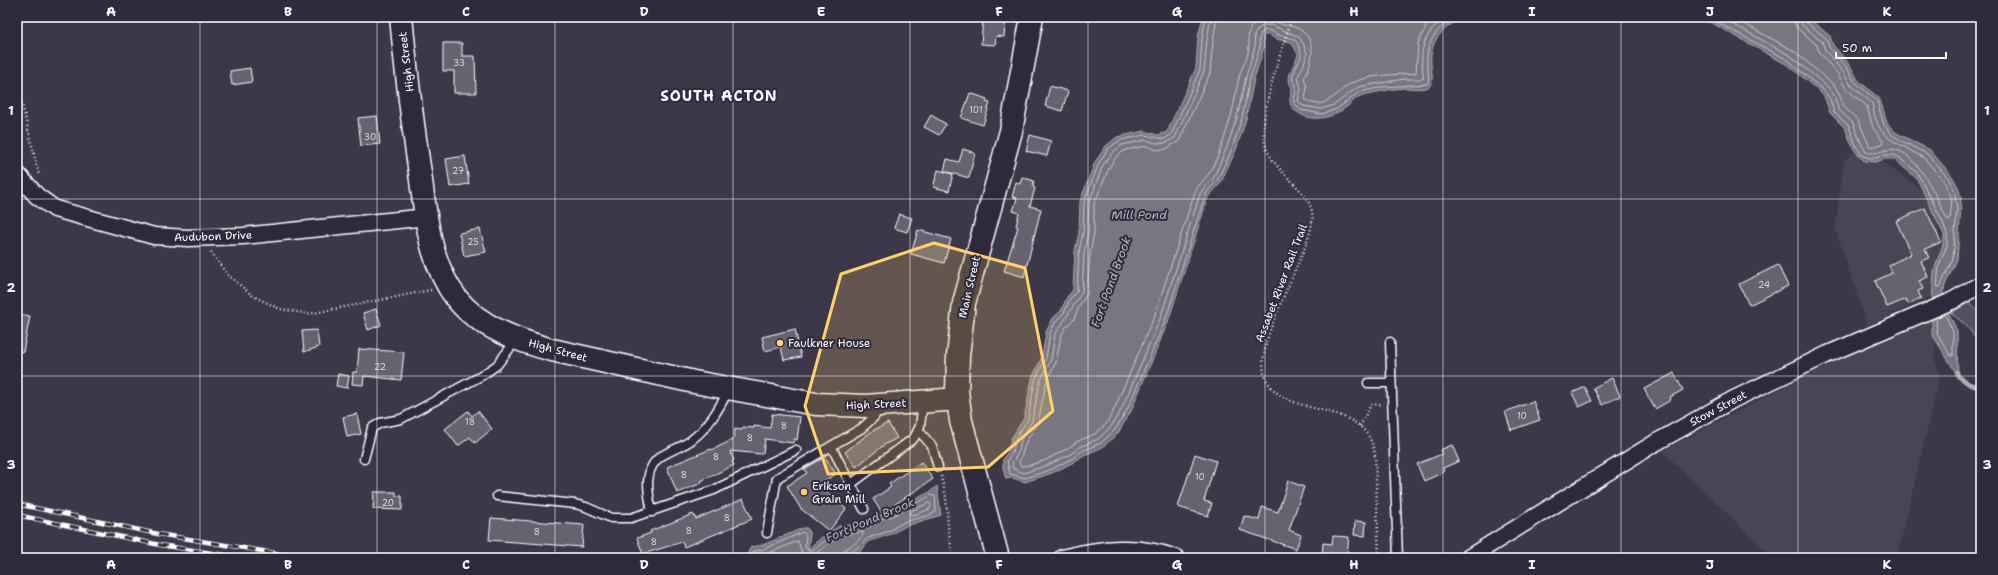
<svg xmlns="http://www.w3.org/2000/svg" width="1998" height="575" viewBox="0 0 1998 575" font-family="'Shantell Sans',sans-serif">
<style>
.built{fill:#494455}
.green{fill:#555060;stroke:#aaa8b0}
.water{fill:#797682;stroke:#afadb4}
.lines{fill:none;stroke-linecap:round;stroke-linejoin:round}
.shore{stroke:#c9c8cd;stroke-width:1}
.stream{stroke:#afadb4;stroke-width:4.5}
.building{fill:#666270;stroke:#fff}
.lane-casing{stroke:#fff;stroke-width:11}
.street-casing{stroke:#fff;stroke-width:19}
.secondary-casing{stroke:#fff;stroke-width:25}
.path{stroke:#fff;stroke-width:2.5;stroke-dasharray:1 3;stroke-linecap:butt}
.lane{stroke:#2f2a3d;stroke-width:8}
.street{stroke:#2f2a3d;stroke-width:16}
.secondary{stroke:#2f2a3d;stroke-width:22}
.rail-casing{stroke:#fff;stroke-width:4.5}
.rail{stroke:#2f2a3d;stroke-width:3;stroke-dasharray:9;stroke-linecap:butt}
.marked{fill:#ffd166;fill-opacity:0.2;stroke:#ffd166;stroke-width:3;stroke-linejoin:round}
.grid{fill:none;stroke:#fff;stroke-width:1;stroke-opacity:0.55}
.poi-dot{fill:#ffd166;stroke:#2f2a3d;stroke-width:1.5}
.labels{text-anchor:middle;stroke-width:4;stroke-linejoin:round;paint-order:stroke}
.number-label{font-size:9px;fill:#d9d8db}
.street-label{font-size:11px;fill:#fff;stroke:#2f2a3d}
.poi-label{font-size:11px;fill:#fff;stroke:#2f2a3d;text-anchor:start}
.water-label{font-size:12px;font-style:italic;fill:#b5b4ba;stroke:#2f2a3d}
.district-label{font-size:15px;font-weight:bold;letter-spacing:1px;fill:#fff;stroke:#2f2a3d}
.neatline{fill:none;stroke:#fff;stroke-width:1.5}
.grid-label{font-size:13px;text-anchor:middle;font-weight:bold;fill:#fff}
</style>
<rect width="100%" height="100%" fill="#3c3749"/>
<filter id="ink" filterUnits="userSpaceOnUse"><feTurbulence type="fractalNoise" baseFrequency=".025" numOctaves="2"/><feDisplacementMap in="SourceGraphic" scale="8" xChannelSelector="R" yChannelSelector="G"/><feConvolveMatrix kernelMatrix="1 2 1 2 8 2 1 2 1" color-interpolation-filters="sRGB"/></filter>
<g filter="url(#ink)">
<!-- built -->
<path class="built" d="M 1862,143 L 1885,164 L 1917,186 L 1934,203 L 1941,245 L 1933,296 L 1867,326 L 1835,228 L 1844,161 Z
M 1937,317 L 1934,358 L 1940,375 L 1897,558 L 1773,558 L 1662,451 L 1810,373 Z"/>
<!-- green -->
<path class="green" d="M 1970,302 L 1979,313 L 1981,313 L 1981,346 L 1966,325 L 1951,313 Z"/>
<!-- water -->
<path class="water" d="M 1203,17 L 1466,17 C 1445,25 1429,40 1431,63 C 1431,72 1435,79 1429,87 C 1421,90 1413,88 1405,88 C 1391,89 1376,92 1363,95 C 1356,97 1351,104 1345,108 C 1333,118 1311,123 1297,112 C 1287,105 1290,98 1292,88 C 1284,75 1295,67 1298,54 L 1291,42 L 1275,39 L 1269,34 L 1263,36 L 1264,48 L 1254,79 L 1246,119 L 1236,150 L 1220,184 L 1208,197 L 1168,322 L 1131,411 L 1118,433 L 1103,447 L 1084,455 L 1074,462 L 1052,473 L 1025,482 L 1012,478 L 1006,479 L 1003,468 L 1003,459 L 1008,452 L 1012,437 L 1024,418 L 1032,378 L 1042,357 L 1046,332 L 1053,318 L 1061,311 L 1067,297 L 1073,290 L 1075,251 L 1079,232 L 1080,201 L 1095,162 L 1106,146 L 1117,137 L 1144,131 L 1158,135 L 1167,132 L 1196,68 L 1198,37 Z
M 1693,17 L 1807,17 L 1830,36 L 1833,45 L 1850,65 L 1858,80 L 1880,99 L 1887,123 L 1895,132 L 1930,150 L 1952,176 L 1958,187 L 1961,197 L 1961,208 L 1957,260 L 1945,285 L 1943,295 L 1946,307 L 1957,331 L 1958,376 L 1932,334 L 1932,300 L 1934,271 L 1943,244 L 1944,235 L 1917,179 L 1894,159 L 1885,159 L 1875,162 L 1864,161 L 1853,148 L 1845,128 L 1830,113 L 1824,96 L 1791,67 L 1712,23 Z
M 937,486 L 941,515 L 906,526 L 891,534 L 876,539 L 869,541 L 862,550 L 847,558 L 745,558 L 751,547 L 763,545 L 803,528 L 807,528 L 810,535 L 808,549 L 822,537 L 839,526 L 870,523 L 877,516 L 890,512 L 930,492 Z"/>
<g class="lines">
<!-- shore -->
<path class="shore" d="M 1206,17 L 1202,38 L 1200,70 L 1171,135 L 1164,139 L 1145,135 L 1120,140 L 1108,149 L 1099,163 L 1084,202 L 1083,232 L 1079,252 L 1077,291 L 1070,299 L 1064,313 L 1056,321 L 1050,333 L 1046,358 L 1035,380 L 1028,419 L 1016,438 L 1012,453 L 1007,461 L 1010,474 L 1025,478 L 1050,470 L 1073,458 L 1082,451 L 1101,443 L 1115,430 L 1127,410 L 1165,321 L 1205,196 L 1209,189 L 1217,181 L 1232,149 L 1242,118 L 1250,78 L 1260,47 L 1259,40 L 1261,33 C 1268,27 1272,32 1279,35 C 1284,37 1290,37 1295,40 C 1307,57 1298,59 1293,75 C 1291,80 1296,83 1296,87 C 1297,93 1293,98 1294,103 L 1301,110 L 1322,114 L 1337,109 L 1359,92 L 1383,87 L 1427,84 C 1430,78 1428,72 1427,65 C 1425,43 1437,27 1456,17
M 1211,17 L 1207,39 L 1204,71 L 1175,138 L 1165,143 L 1156,143 L 1146,140 L 1122,145 L 1112,153 L 1103,165 L 1089,203 L 1088,233 L 1084,253 L 1082,292 L 1055,335 L 1051,360 L 1040,381 L 1032,421 L 1021,440 L 1017,455 L 1012,463 L 1013,469 L 1024,473 L 1048,465 L 1071,454 L 1080,447 L 1098,439 L 1111,427 L 1122,408 L 1160,319 L 1200,194 L 1205,186 L 1213,179 L 1227,147 L 1237,117 L 1246,77 L 1255,46 L 1254,35 L 1258,29 L 1264,25 L 1271,25 L 1299,37 L 1304,45 L 1307,53 L 1304,64 L 1298,77 L 1301,88 L 1298,101 L 1303,106 L 1321,109 L 1334,105 L 1358,87 L 1404,79 L 1423,79 C 1424,74 1422,69 1422,64 C 1420,43 1430,28 1446,17
M 1217,17 L 1213,40 L 1210,73 L 1179,141 L 1166,149 L 1157,150 L 1147,146 L 1125,150 L 1116,157 L 1109,168 L 1094,204 L 1094,233 L 1090,254 L 1087,294 L 1080,304 L 1074,319 L 1065,328 L 1061,336 L 1056,362 L 1046,383 L 1038,423 L 1026,442 L 1019,463 L 1021,466 L 1030,465 L 1046,460 L 1068,448 L 1078,441 L 1095,434 L 1106,424 L 1113,412 L 1154,317 L 1195,192 C 1198,185 1203,181 1208,175 C 1218,161 1226,133 1231,116 C 1235,102 1236,88 1240,74 C 1243,65 1249,55 1249,45 C 1249,39 1247,33 1251,27 C 1261,14 1272,21 1284,25 C 1289,26 1294,26 1299,29 C 1318,40 1313,62 1304,78 L 1307,87 L 1305,99 C 1325,114 1338,89 1354,82 C 1372,74 1397,75 1416,73 L 1418,43 L 1426,27 L 1435,17
M 1707,17 L 1788,60 L 1824,91 L 1830,99 L 1834,112 L 1849,126 L 1856,146 L 1863,156 L 1870,158 L 1885,155 L 1895,155 L 1917,172 L 1942,220 L 1947,234 L 1947,245 L 1939,265 L 1937,286 L 1940,287 L 1953,259 L 1957,208 L 1954,189 L 1948,178 L 1927,154 L 1903,142 L 1892,135 L 1884,125 L 1877,101 L 1855,82 L 1847,68 L 1829,47 L 1826,38 L 1806,22 L 1804,17
M 1720,17 L 1791,56 L 1830,89 L 1835,97 L 1838,109 L 1853,123 L 1861,143 L 1866,152 C 1876,156 1886,147 1897,150 C 1920,157 1937,199 1947,219 L 1950,220 L 1952,199 L 1944,181 L 1924,158 L 1890,139 L 1880,129 L 1875,117 L 1872,103 L 1851,85 L 1842,71 L 1825,50 L 1822,41 L 1802,25 L 1799,17
M 1732,17 L 1794,51 L 1834,85 L 1840,95 L 1843,106 L 1858,120 L 1870,147 L 1882,144 L 1883,141 L 1873,128 L 1867,106 L 1846,89 L 1838,74 L 1820,53 L 1816,44 L 1796,27 L 1793,17
M 1936,318 L 1937,333 L 1950,355 L 1953,356 L 1953,332 L 1945,314
M 929,503 L 931,504 L 930,509 L 914,515 L 910,515 L 910,512 Z
M 750,558 L 754,551 L 764,549 L 803,532 L 806,535 L 805,548 L 811,551 L 840,530 L 871,526 L 879,520 L 892,516 L 932,495 L 935,496 L 936,512 L 927,516 L 904,522 L 889,531 L 868,538 L 860,546 L 847,553 L 846,558
M 755,558 L 757,555 L 766,554 L 798,541 L 802,553 L 811,556 L 842,535 L 863,532 L 863,535 L 857,542 L 843,551 L 841,558"/>
<!-- stream -->
<path class="stream" d="M 1957,372 L 1958,376 L 1969,384 L 1981,388"/>
</g>
<!-- building -->
<path class="building" d="M 983,17 L 1006,17 L 1004,37 L 996,36 L 995,45 L 981,44 Z
M 443,43 L 462,43 L 462,56 L 475,56 L 476,93 L 454,93 L 454,71 L 443,71 Z
M 250,68 L 252,82 L 232,85 L 230,71 Z
M 1050,86 L 1068,91 L 1062,111 L 1045,106 Z
M 970,93 L 987,99 L 986,102 L 990,103 L 983,125 L 961,118 Z
M 931,115 L 946,124 L 939,135 L 924,127 Z
M 377,116 L 380,144 L 361,146 L 358,118 Z
M 1030,135 L 1051,141 L 1047,156 L 1026,151 Z
M 963,149 L 975,153 L 969,178 L 944,171 L 947,159 L 959,162 Z
M 465,156 L 469,184 L 450,187 L 446,159 Z
M 938,170 L 953,174 L 949,191 L 933,187 Z
M 1022,177 L 1034,181 L 1033,187 L 1035,188 L 1030,206 L 1041,209 L 1024,277 L 1004,271 L 1018,227 L 1016,226 L 1019,213 L 1013,211 L 1017,198 L 1012,197 L 1016,182 L 1020,184 Z
M 1925,208 L 1941,242 L 1925,249 L 1929,258 L 1921,261 L 1928,277 L 1919,281 L 1923,289 L 1918,291 L 1921,298 L 1908,304 L 1906,299 L 1887,307 L 1875,281 L 1892,273 L 1889,265 L 1911,254 L 1896,221 Z
M 899,214 L 912,218 L 907,232 L 894,228 Z
M 480,229 L 486,252 L 464,256 L 459,233 Z
M 918,230 L 951,239 L 944,263 L 911,254 Z
M 1778,265 L 1788,286 L 1749,305 L 1739,284 Z
M 376,309 L 381,325 L 368,330 L 363,313 Z
M 17,314 L 30,316 L 23,352 L 17,351 Z
M 795,329 L 801,357 L 784,360 L 781,347 L 765,351 L 762,337 Z
M 317,330 L 319,347 L 304,352 L 302,331 Z
M 359,349 L 404,352 L 401,380 L 364,376 L 363,385 L 352,384 L 353,372 L 357,372 Z
M 1674,373 L 1683,390 L 1670,397 L 1671,400 L 1655,409 L 1644,389 Z
M 338,374 L 349,376 L 347,388 L 336,386 Z
M 1612,378 L 1620,396 L 1602,405 L 1593,388 Z
M 1585,387 L 1592,401 L 1579,407 L 1572,393 Z
M 1533,401 L 1540,420 L 1511,430 L 1505,412 Z
M 468,411 L 472,416 L 478,411 L 492,429 L 475,443 L 470,437 L 458,446 L 445,429 Z
M 357,414 L 361,434 L 347,437 L 343,417 Z
M 772,414 L 800,417 L 797,440 L 794,439 L 793,443 L 765,439 L 763,453 L 761,454 L 730,451 L 734,460 L 732,461 L 734,465 L 701,481 L 702,483 L 677,493 L 667,467 L 711,449 L 712,450 L 734,439 L 735,429 L 742,430 L 743,427 L 754,428 L 754,426 L 770,428 Z
M 888,423 L 897,438 L 884,445 L 856,467 L 845,452 L 872,431 Z
M 1452,445 L 1459,461 L 1443,468 L 1444,472 L 1424,481 L 1417,464 L 1442,454 L 1440,450 Z
M 1195,454 L 1216,461 L 1204,501 L 1212,503 L 1208,516 L 1178,507 Z
M 825,457 L 836,474 L 818,485 L 846,509 L 829,531 L 801,509 L 787,486 L 807,473 L 804,469 Z
M 921,462 L 933,479 L 882,513 L 873,499 L 891,487 L 889,484 Z
M 1288,481 L 1304,487 L 1289,530 L 1301,535 L 1296,549 L 1240,530 L 1244,516 L 1259,520 L 1262,507 L 1278,512 Z
M 374,492 L 396,492 L 396,496 L 402,496 L 402,510 L 373,509 Z
M 743,499 L 752,519 L 684,547 L 682,542 L 643,554 L 637,538 L 651,533 L 650,531 L 693,514 L 696,519 Z
M 491,518 L 584,525 L 582,547 L 489,540 Z
M 1355,521 L 1366,522 L 1365,536 L 1354,535 Z
M 1333,536 L 1349,537 L 1347,554 L 1339,554 L 1339,556 L 1322,555 L 1323,543 L 1332,544 Z"/>
<g class="lines">
<!-- lane casing -->
<g class="lane-casing">
<path id="lane" d="M 1390,342 L 1398,558
M 1368,383 L 1391,383
M 918,430 L 932,446 L 938,467
M 831,446 L 864,509
M 364,459 L 372,428 L 380,423 L 401,419 L 481,376 L 497,365 L 517,339
M 851,484 L 914,438 L 920,426 L 923,402
M 497,496 L 575,504 L 586,507 L 611,518 L 631,518 L 714,490 L 796,450
M 652,512 C 648,493 642,467 663,455 C 672,450 681,447 690,441 C 708,428 719,409 729,389
M 767,533 L 777,478 L 862,428 L 874,417 L 880,407"/>
</g>
<!-- street casing -->
<g class="street-casing">
<path id="street" d="M 17,174 L 37,196 L 55,209 L 154,236 L 188,238 L 243,236 L 427,217
M 1062,558 C 1101,548 1138,544 1176,558
M 1468,558 L 1655,443 L 1734,399 L 1828,354 L 1952,301 L 1981,284"/>
</g>
<!-- secondary casing -->
<g class="secondary-casing">
<path id="secondary" d="M 401,17 C 406,69 412,121 420,173 C 426,216 429,263 457,299 C 479,327 519,341 552,350 L 694,382 L 816,404 L 866,406 L 958,399
M 998,558 L 961,421 L 957,391 L 958,356 L 964,303 L 1011,131 L 1032,17"/>
</g>
<!-- path -->
<path class="path" d="M 1292,17 C 1283,49 1258,112 1265,143 C 1272,175 1318,191 1312,223 C 1306,262 1250,346 1266,379 C 1287,422 1368,396 1375,456 L 1379,558
M 17,83 L 39,175
M 211,252 L 228,275 L 253,296 L 280,309 L 309,314 L 431,290
M 1360,426 L 1371,405 L 1381,404
M 941,476 L 946,497 L 948,527 L 953,558"/>
<!-- lane -->
<use href="#lane" class="lane"/>
<!-- street -->
<use href="#street" class="street"/>
<!-- secondary -->
<use href="#secondary" class="secondary"/>
<!-- rail casing -->
<g class="rail-casing">
<path id="rail" d="M 17,504 L 158,534 L 305,558
M 17,515 L 160,545 L 244,558"/>
</g>
<!-- rail -->
<use href="#rail" class="rail"/>
</g>
</g>
<!-- marked area -->
<path class="marked" d="M 934,243 L 1025,268 L 1053,411 L 988,467 L 828,474 L 805,406 L 841,274 Z"/>
<!-- grid -->
<path class="grid" d="M 200,17 L 200,558M 377,17 L 377,558M 555,17 L 555,558M 733,17 L 733,558M 910,17 L 910,558M 1088,17 L 1088,558M 1265,17 L 1265,558M 1443,17 L 1443,558M 1621,17 L 1621,558M 1798,17 L 1798,558M 17,199 L 1981,199M 17,376 L 1981,376"/>
<!-- markers -->
<g class="poi-dot">
<circle cx="780" cy="343" r="4"/>
<circle cx="804" cy="492" r="4"/>
</g>
<g class="labels">
<!-- number labels -->
<g class="number-label">
<text x="459" y="66">33</text>
<text x="976" y="113">101</text>
<text x="370" y="140">30</text>
<text x="458" y="174">27</text>
<text x="473" y="245">25</text>
<text x="1764" y="288">24</text>
<text x="380" y="370">22</text>
<text x="1522" y="419">10</text>
<text x="470" y="425">18</text>
<text x="784" y="429">8</text>
<text x="750" y="441">8</text>
<text x="716" y="460">8</text>
<text x="684" y="478">8</text>
<text x="1200" y="480">10</text>
<text x="388" y="506">20</text>
<text x="727" y="521">8</text>
<text x="689" y="534">8</text>
<text x="537" y="535">8</text>
<text x="654" y="545">8</text>
</g>
<!-- street labels -->
<g class="street-label">
<text transform="translate(406 62) rotate(-97)" y="4">High Street</text>
<text transform="translate(213 236) rotate(-2)" y="4">Audubon Drive</text>
<text transform="translate(1281 283) rotate(-69)" y="4">Assabet River Rail Trail</text>
<text transform="translate(969 287) rotate(-77)" y="4">Main Street</text>
<text transform="translate(558 350) rotate(15)" y="4">High Street</text>
<text transform="translate(876 404) rotate(-3)" y="4">High Street</text>
<text transform="translate(1718 408) rotate(-28)" y="4">Stow Street</text>
</g>
<!-- poi labels -->
<g class="poi-label">
<text x="788" y="347">Faulkner House</text>
<text x="812" y="490">Erikson<tspan x="812" dy="13">Grain Mill</tspan></text>
</g>
<!-- water labels -->
<g class="water-label">
<text x="1139" y="219">Mill Pond</text>
<text transform="translate(1111 282) rotate(-70)" y="4">Fort Pond Brook</text>
<text transform="translate(870 520) rotate(-23)" y="4">Fort Pond Brook</text>
</g>
<!-- district labels -->
<g class="district-label">
<text x="719" y="101">SOUTH ACTON</text>
</g>
</g>
<!-- margin -->
<rect width="1998" height="575" fill="none" stroke="#2f2a3d" stroke-width="44"/>
<!-- scale -->
<path d="M1836 52v6h110v-6" fill="none" stroke="#ffffff" stroke-width="2"/>
<text x="1842" y="52" font-size="12" fill="#ffffff" stroke="#2f2a3d" stroke-width="3" paint-order="stroke">50 m</text>
<rect x="22" y="22" width="1954" height="531" class="neatline"/>
<g class="grid-label">
<text x="111" y="16">A</text>
<text x="288" y="16">B</text>
<text x="466" y="16">C</text>
<text x="644" y="16">D</text>
<text x="821" y="16">E</text>
<text x="999" y="16">F</text>
<text x="1177" y="16">G</text>
<text x="1354" y="16">H</text>
<text x="1532" y="16">I</text>
<text x="1710" y="16">J</text>
<text x="1887" y="16">K</text>
<text x="11" y="115">1</text>
<text x="1987" y="115">1</text>
<text x="11" y="292">2</text>
<text x="1987" y="292">2</text>
<text x="11" y="469">3</text>
<text x="1987" y="469">3</text>
<text x="111" y="569">A</text>
<text x="288" y="569">B</text>
<text x="466" y="569">C</text>
<text x="644" y="569">D</text>
<text x="821" y="569">E</text>
<text x="999" y="569">F</text>
<text x="1177" y="569">G</text>
<text x="1354" y="569">H</text>
<text x="1532" y="569">I</text>
<text x="1710" y="569">J</text>
<text x="1887" y="569">K</text>
</g>
</svg>
